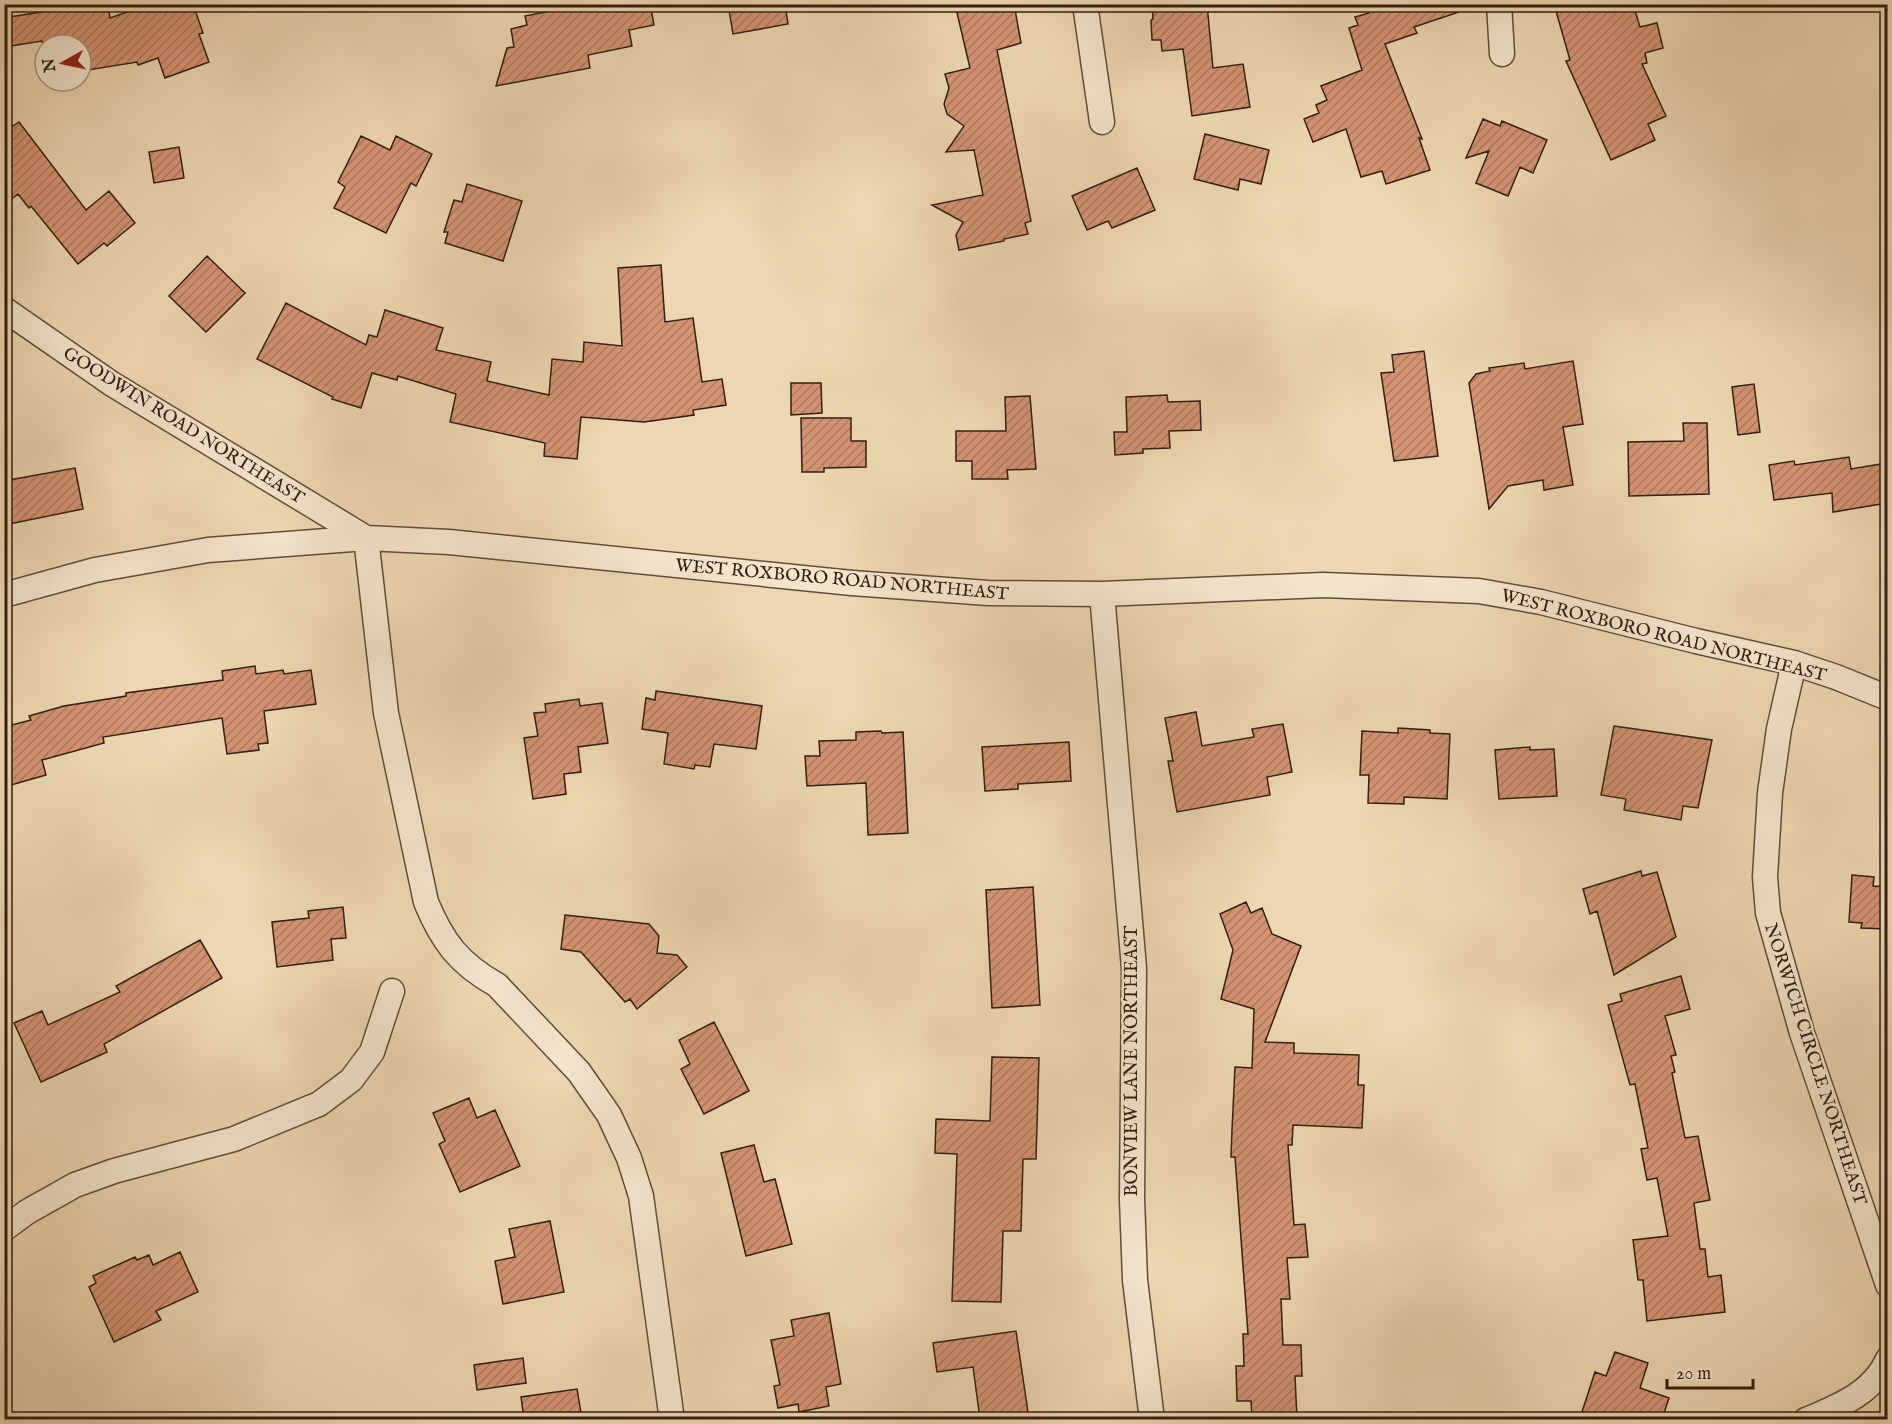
<svg xmlns="http://www.w3.org/2000/svg" width="1892" height="1424" viewBox="0 0 1892 1424" font-family="'IM FELL English',serif">
<style>
.building{fill:url(#building-hatch);stroke:#321e12;stroke-width:1.5}
.lines{fill:none;stroke-linecap:round;stroke-linejoin:round}
.minor-casing{stroke:#614c3a;stroke-width:27}
.minor{stroke:#f3e4cc;stroke-width:24}
.labels{text-anchor:middle;stroke-width:4.5;stroke-linejoin:round;paint-order:stroke}
.street-label{font-size:18px;fill:#321e12;stroke:#f3e4cc}
</style>
<defs>
<pattern id="building-hatch" width="6" height="6" patternUnits="userSpaceOnUse" patternTransform="scale(1.5)"><rect width="6" height="6" fill="#d49474"/><path d="M-1 1l2-2M0 6l6-6M5 7l2-2" fill="none" stroke="#ad785e"/></pattern>
</defs>
<rect width="100%" height="100%" fill="#edd6b1"/>
<filter id="stains"><feTurbulence type="fractalNoise" baseFrequency=".00333" numOctaves="4"/><feColorMatrix values="0 0 0 0 .2 0 0 0 0 .09 0 0 0 0 .02 0 0 0 .5 -.17"/></filter>
<radialGradient id="worn" r=".72"><stop offset=".6" stop-color="#630" stop-opacity="0"/><stop offset="1" stop-color="#630" stop-opacity=".3"/></radialGradient>
<!-- building -->
<path class="building" d="M 72,4 L 108,4 L 110,18 L 150,4 L 193,4 L 203,33 L 199,34 L 209,62 L 165,78 L 158,58 L 138,65 L 137,62 L 88,70 L 87,63 L 81,64 L 81,45 L 45,45 L 45,56 L 42,41 L 4,47 L 4,18 L 72,7 Z
M 586,4 L 650,4 L 654,25 L 629,30 L 632,46 L 588,55 L 590,68 L 496,86 L 507,48 L 514,47 L 511,29 L 527,25 L 525,16 Z
M 728,4 L 785,4 L 788,24 L 733,34 Z
M 955,4 L 1014,4 L 1021,43 L 997,50 L 1031,221 L 1025,223 L 1028,234 L 1004,239 L 1004,241 L 959,250 L 956,235 L 963,222 L 932,205 L 983,195 L 974,150 L 946,152 L 964,126 L 947,114 L 944,104 L 949,88 L 945,74 L 970,68 Z
M 1152,4 L 1207,4 L 1213,68 L 1243,64 L 1250,107 L 1192,116 L 1183,49 L 1162,51 L 1161,40 L 1152,40 L 1151,20 L 1153,19 Z
M 1366,4 L 1468,4 L 1468,9 L 1414,27 L 1417,33 L 1385,44 L 1422,139 L 1419,138 L 1430,170 L 1386,184 L 1382,171 L 1361,177 L 1346,129 L 1313,142 L 1304,119 L 1319,113 L 1316,105 L 1327,100 L 1321,86 L 1362,70 L 1349,28 L 1358,25 L 1355,17 L 1369,13 Z
M 1554,4 L 1633,4 L 1640,27 L 1657,23 L 1663,48 L 1645,53 L 1647,63 L 1642,64 L 1666,116 L 1648,124 L 1655,140 L 1611,160 L 1566,61 L 1570,60 Z
M 1483,119 L 1500,126 L 1502,121 L 1547,140 L 1533,173 L 1520,167 L 1508,196 L 1476,183 L 1489,151 L 1466,158 Z
M 19,122 L 86,210 L 109,191 L 135,223 L 107,246 L 104,243 L 78,264 L 31,206 L 29,208 L 18,194 L 4,205 L 4,132 Z
M 1205,134 L 1269,150 L 1261,184 L 1240,179 L 1238,190 L 1194,179 Z
M 361,136 L 390,150 L 396,136 L 432,154 L 416,186 L 411,183 L 386,233 L 334,208 L 345,187 L 338,182 Z
M 179,147 L 184,178 L 154,183 L 149,152 Z
M 1137,168 L 1155,210 L 1112,228 L 1108,221 L 1087,230 L 1072,196 Z
M 467,184 L 522,201 L 503,261 L 445,243 L 448,232 L 444,232 L 454,200 L 462,202 Z
M 207,256 L 245,293 L 206,332 L 169,296 Z
M 661,265 L 665,322 L 693,318 L 702,382 L 722,379 L 726,405 L 693,410 L 694,415 L 644,422 L 581,417 L 577,459 L 544,456 L 545,443 L 450,422 L 456,394 L 398,376 L 397,380 L 372,373 L 361,408 L 332,399 L 333,397 L 257,359 L 286,303 L 366,345 L 369,335 L 377,337 L 385,310 L 443,328 L 436,350 L 491,362 L 487,381 L 549,395 L 552,359 L 583,362 L 584,342 L 622,346 L 618,268 Z
M 1424,351 L 1438,456 L 1394,461 L 1381,373 L 1394,372 L 1392,355 Z
M 1573,361 L 1583,424 L 1563,427 L 1573,485 L 1544,490 L 1543,480 L 1508,486 L 1489,509 L 1469,383 L 1476,374 L 1490,371 L 1489,368 L 1524,363 L 1525,369 Z
M 791,383 L 821,383 L 822,413 L 791,415 Z
M 1754,384 L 1760,432 L 1738,435 L 1732,387 Z
M 1167,395 L 1168,402 L 1200,401 L 1201,430 L 1169,431 L 1170,448 L 1143,449 L 1143,453 L 1115,455 L 1114,432 L 1127,432 L 1126,397 Z
M 1030,396 L 1036,469 L 1007,470 L 1008,479 L 972,479 L 972,461 L 956,461 L 956,431 L 1006,431 L 1005,397 Z
M 801,418 L 851,418 L 851,441 L 866,441 L 866,467 L 824,468 L 824,472 L 802,472 Z
M 1683,423 L 1707,423 L 1709,494 L 1629,496 L 1628,442 L 1684,441 Z
M 1849,457 L 1851,469 L 1887,463 L 1887,503 L 1833,512 L 1832,493 L 1774,500 L 1769,465 L 1794,461 L 1795,465 Z
M 75,468 L 83,509 L 4,525 L 4,481 Z
M 255,666 L 256,674 L 283,670 L 284,674 L 311,670 L 316,704 L 264,711 L 268,743 L 258,744 L 259,750 L 227,754 L 222,718 L 103,737 L 104,743 L 42,760 L 46,775 L 4,787 L 4,727 L 31,720 L 29,716 L 64,706 L 126,696 L 126,693 L 223,680 L 222,671 Z
M 656,691 L 762,706 L 756,749 L 714,744 L 710,767 L 695,765 L 694,769 L 664,764 L 668,733 L 642,729 L 646,698 L 655,700 Z
M 579,699 L 580,706 L 602,703 L 608,743 L 578,747 L 581,772 L 564,774 L 566,794 L 533,799 L 524,738 L 538,736 L 534,713 L 546,712 L 545,704 Z
M 1196,712 L 1202,746 L 1254,737 L 1252,729 L 1283,724 L 1292,772 L 1267,777 L 1270,795 L 1177,812 L 1168,761 L 1173,761 L 1165,718 Z
M 1614,726 L 1712,740 L 1698,808 L 1683,806 L 1681,820 L 1624,810 L 1626,799 L 1601,795 Z
M 1398,728 L 1430,730 L 1430,733 L 1450,734 L 1447,799 L 1404,797 L 1404,804 L 1368,803 L 1369,775 L 1360,775 L 1362,731 L 1398,733 Z
M 881,731 L 882,733 L 903,732 L 908,833 L 868,835 L 866,783 L 807,786 L 805,756 L 820,756 L 819,741 L 856,740 L 856,732 Z
M 1069,742 L 1071,781 L 1018,784 L 1018,789 L 985,791 L 982,747 Z
M 1530,747 L 1530,750 L 1554,749 L 1557,796 L 1499,799 L 1495,750 Z
M 1641,871 L 1642,876 L 1657,872 L 1676,937 L 1614,975 L 1597,911 L 1590,914 L 1583,889 Z
M 1852,875 L 1874,877 L 1873,886 L 1887,887 L 1887,929 L 1861,928 L 1862,923 L 1849,922 Z
M 1033,887 L 1040,1005 L 992,1008 L 986,890 Z
M 1246,902 L 1251,913 L 1262,908 L 1272,934 L 1301,946 L 1265,1042 L 1294,1043 L 1294,1053 L 1359,1055 L 1358,1085 L 1364,1085 L 1362,1128 L 1293,1125 L 1292,1145 L 1288,1145 L 1294,1225 L 1305,1224 L 1308,1257 L 1287,1258 L 1290,1299 L 1281,1299 L 1283,1345 L 1301,1345 L 1302,1376 L 1295,1376 L 1297,1419 L 1252,1419 L 1251,1401 L 1237,1401 L 1236,1366 L 1244,1366 L 1243,1334 L 1248,1334 L 1235,1157 L 1231,1157 L 1232,1130 L 1235,1067 L 1252,1068 L 1254,1009 L 1221,999 L 1233,950 L 1220,914 Z
M 343,907 L 346,938 L 331,939 L 333,960 L 277,967 L 272,922 L 309,918 L 308,911 Z
M 565,915 L 649,924 L 659,936 L 657,953 L 677,955 L 687,967 L 637,1009 L 630,999 L 625,1002 L 581,952 L 561,949 Z
M 200,940 L 222,978 L 104,1044 L 107,1052 L 41,1082 L 14,1023 L 42,1011 L 48,1025 L 120,992 L 116,986 Z
M 1681,976 L 1690,1009 L 1665,1016 L 1676,1055 L 1671,1056 L 1675,1072 L 1672,1073 L 1685,1138 L 1698,1136 L 1710,1200 L 1694,1203 L 1700,1249 L 1705,1249 L 1708,1277 L 1721,1275 L 1725,1312 L 1647,1321 L 1643,1280 L 1638,1280 L 1633,1240 L 1668,1236 L 1657,1178 L 1647,1180 L 1641,1149 L 1648,1148 L 1635,1084 L 1630,1085 L 1608,1005 L 1622,1001 L 1620,994 Z
M 714,1022 L 749,1091 L 704,1114 L 681,1069 L 690,1064 L 679,1040 Z
M 992,1057 L 1039,1058 L 1036,1159 L 1023,1159 L 1021,1231 L 1003,1231 L 1001,1302 L 952,1301 L 957,1154 L 935,1153 L 936,1119 L 990,1121 Z
M 469,1098 L 477,1118 L 495,1110 L 520,1166 L 460,1192 L 439,1144 L 445,1141 L 433,1113 Z
M 754,1145 L 764,1182 L 775,1179 L 792,1244 L 746,1256 L 721,1153 Z
M 550,1221 L 564,1292 L 503,1304 L 495,1261 L 515,1257 L 509,1229 Z
M 180,1252 L 198,1292 L 156,1311 L 161,1320 L 114,1342 L 89,1287 L 96,1283 L 93,1276 L 135,1257 L 137,1260 L 149,1255 L 153,1265 Z
M 829,1313 L 841,1384 L 826,1387 L 829,1406 L 799,1412 L 798,1404 L 778,1408 L 774,1386 L 780,1385 L 771,1340 L 794,1336 L 791,1320 Z
M 1016,1331 L 1029,1419 L 980,1419 L 973,1367 L 937,1372 L 933,1343 Z
M 1615,1352 L 1648,1363 L 1640,1388 L 1669,1398 L 1662,1419 L 1596,1419 L 1581,1415 L 1595,1372 L 1606,1376 Z
M 523,1358 L 526,1383 L 477,1390 L 474,1365 Z
M 577,1389 L 582,1419 L 524,1419 L 521,1397 Z"/>
<g class="lines">
<!-- minor casing -->
<g class="minor-casing">
<path id="minor" d="M 1085,4 L 1102,122
M 1499,4 L 1502,54
M 4,309 L 112,384 L 366,538 L 386,713 L 426,902 C 442,941 459,964 497,985 L 579,1072 L 609,1115 L 629,1158 L 641,1196 L 672,1420
M 1102,594 L 1134,968 L 1132,1199 L 1135,1280 L 1152,1420
M 4,595 L 95,570 L 208,550 L 366,538 L 449,542 L 852,583 L 988,593 L 1102,594 L 1323,585 L 1479,591 L 1541,602 L 1696,641 L 1794,663 L 1836,677 L 1888,698
M 1794,663 L 1779,729 L 1770,793 L 1765,877 L 1768,913 L 1802,1033 L 1888,1285
M 4,1229 L 27,1212 L 75,1185 L 114,1171 L 234,1139 L 319,1104 L 351,1080 L 372,1052 L 392,991
M 1806,1420 C 1837,1407 1874,1393 1888,1359"/>
</g>
<!-- minor -->
<use href="#minor" class="minor"/>
</g>
<g class="labels">
<!-- street labels -->
<g class="street-label">
<text transform="translate(184 425) rotate(32)" y="6">GOODWIN ROAD NORTHEAST</text>
<text transform="translate(842 579) rotate(5)" y="6">WEST ROXBORO ROAD NORTHEAST</text>
<text transform="translate(1664 635) rotate(14)" y="6">WEST ROXBORO ROAD NORTHEAST</text>
<text transform="translate(1131 1061) rotate(-90)" y="6">BONVIEW LANE NORTHEAST</text>
<text transform="translate(1816 1064) rotate(72)" y="6">NORWICH CIRCLE NORTHEAST</text>
</g>
</g>
<!-- margin -->
<rect width="1892" height="1424" fill="none" stroke="#edd6b1" stroke-width="24"/>
<rect x="6" y="6" width="1880" height="1412" fill="none" stroke="#321e12" stroke-width="3"/>
<rect x="12" y="12" width="1868" height="1400" fill="none" stroke="#321e12" stroke-width="1.5"/>
<!-- north arrow -->
<g transform="translate(63 63) rotate(261)"><circle r="28" fill="#f3e4cc" stroke="#a69582" stroke-width="1.5"/>
<path d="M0-4.5L10 22L0 15L-10 22Z" fill="#8f2418"/>
<text y="-9" font-size="16" font-weight="bold" text-anchor="middle" fill="#321e12">N</text>
</g>
<!-- scale -->
<path d="M1667 1379v9h86v-9" fill="none" stroke="#321e12" stroke-width="3"/>
<text x="1676" y="1379" font-size="18" fill="#321e12" stroke="#f3e4cc" stroke-width="4.5" paint-order="stroke">20 m</text>
<rect width="100%" height="100%" filter="url(#stains)"/>
<rect width="100%" height="100%" fill="url(#worn)"/>
</svg>
